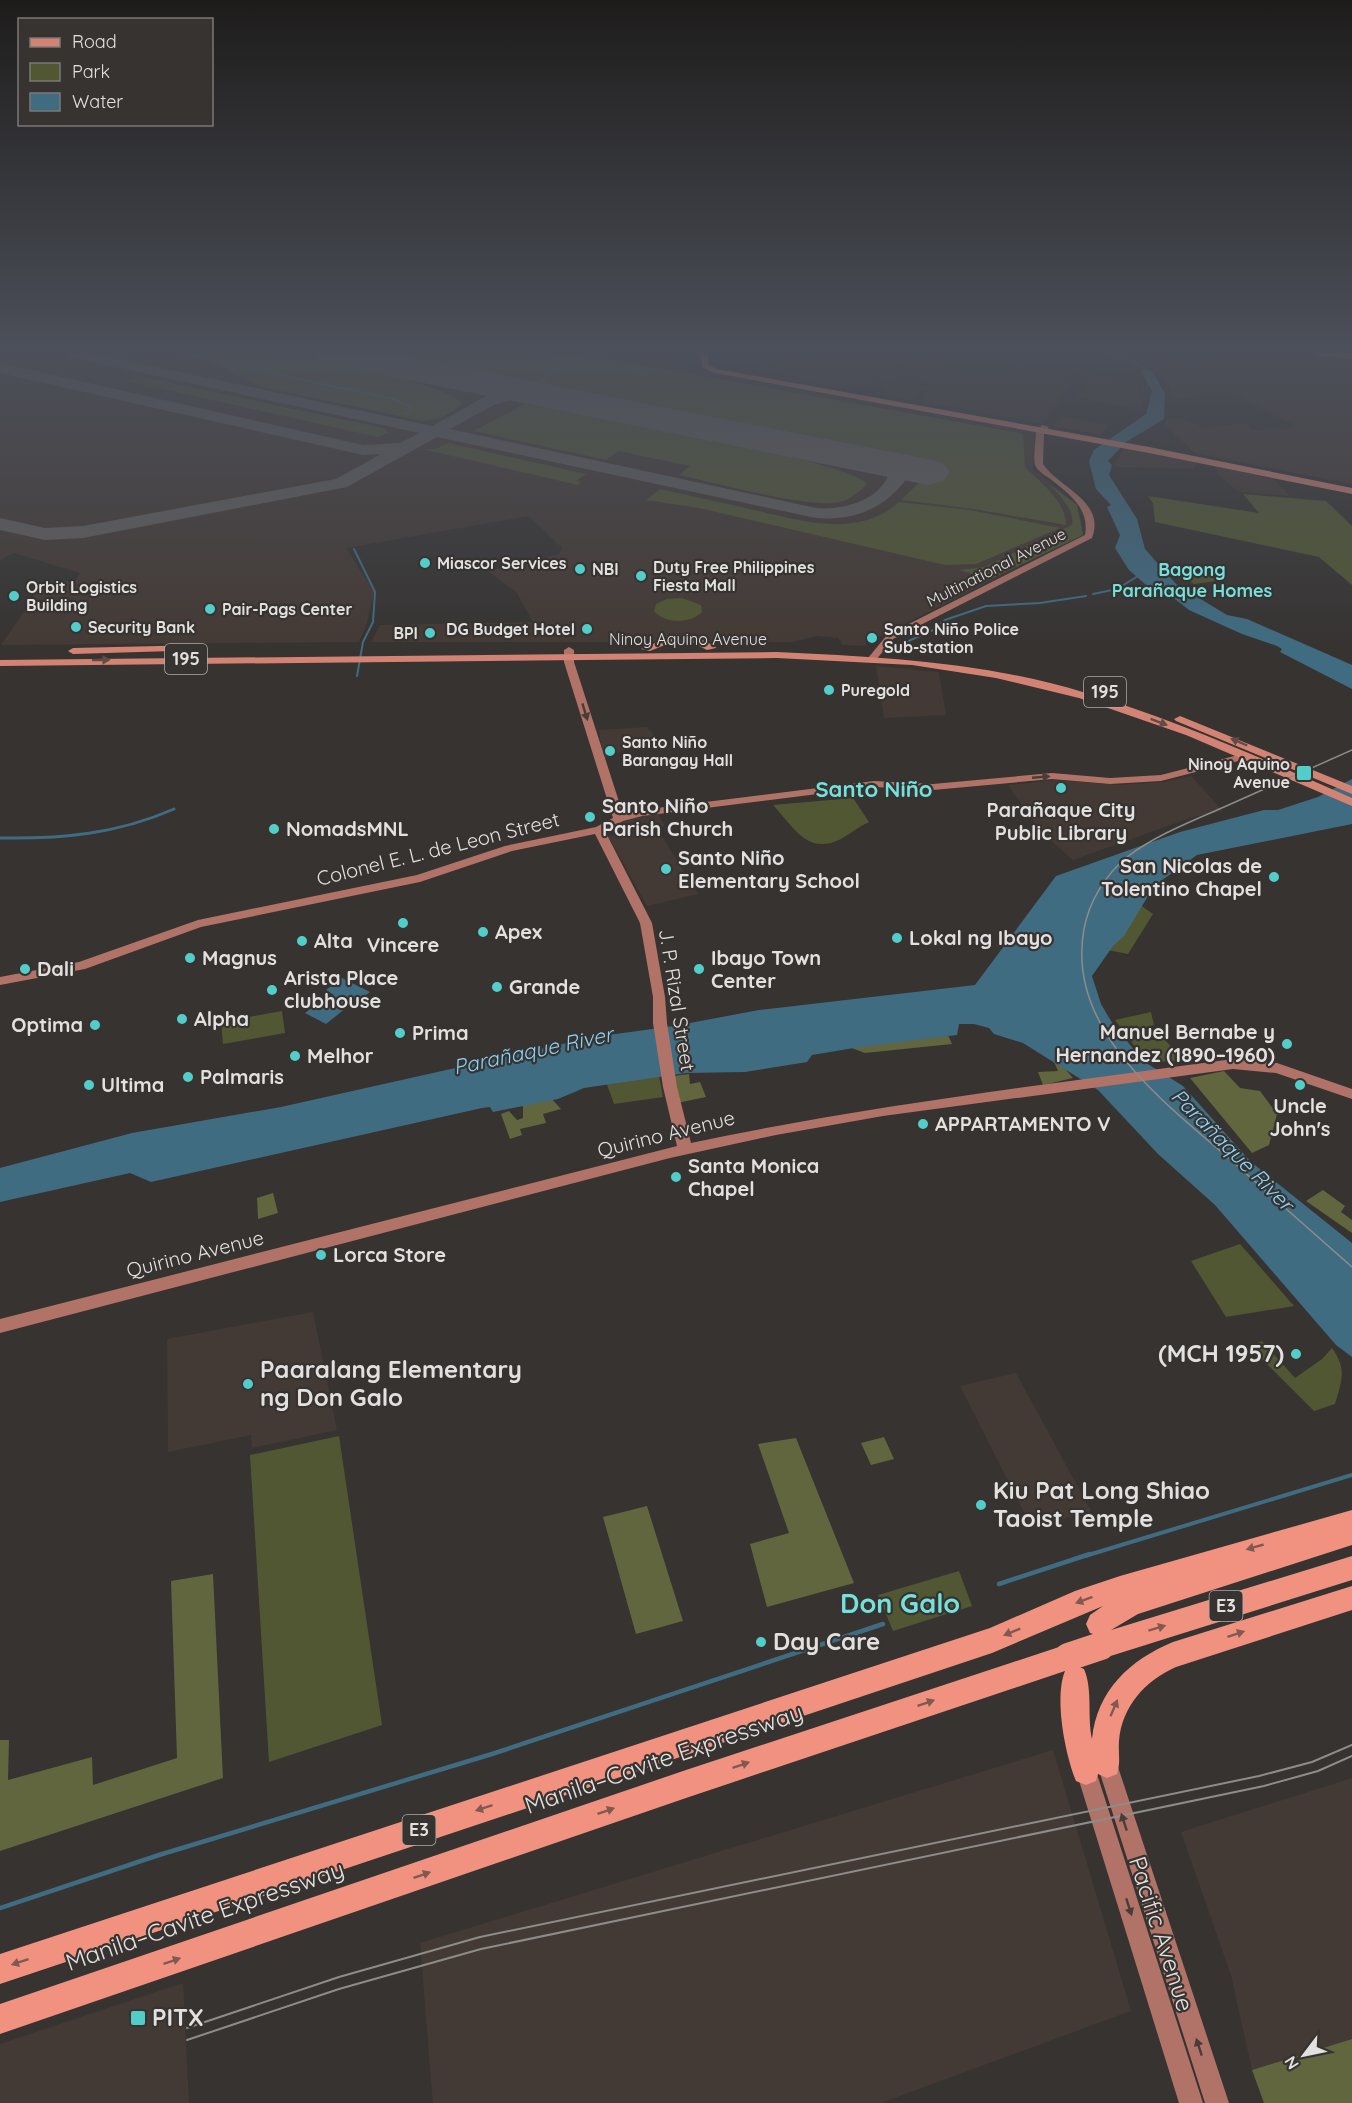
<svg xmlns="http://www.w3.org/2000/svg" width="1352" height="2103" viewBox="0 0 1352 2103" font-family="Quicksand,sans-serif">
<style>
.built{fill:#443a35}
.green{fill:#525733}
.forest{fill:#61663e}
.water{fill:#406c81}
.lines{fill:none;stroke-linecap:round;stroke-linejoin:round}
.stream-far4{stroke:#406c81;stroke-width:1.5}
.stream-far3{stroke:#406c81;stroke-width:2}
.stream-far2{stroke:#406c81;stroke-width:3}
.stream-far1{stroke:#406c81;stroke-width:4}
.stream{stroke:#406c81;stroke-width:4.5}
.taxiway{fill:#62605e;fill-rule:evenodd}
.runway{fill:#62605e;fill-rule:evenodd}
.secondary{fill:#b17367;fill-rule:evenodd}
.primary{fill:#d38374;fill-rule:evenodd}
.highway{fill:#f19280;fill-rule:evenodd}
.tram-far1{stroke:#8e8c8a;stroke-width:1.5}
.tram{stroke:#8e8c8a;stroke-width:2}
.highway-bridge{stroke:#f19280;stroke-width:28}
.oneway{fill:#654b45}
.oneway2{fill:#483d39}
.oneway3{fill:#815951}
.poi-dot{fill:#53cdc9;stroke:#363331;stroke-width:2}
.labels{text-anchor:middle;stroke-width:4.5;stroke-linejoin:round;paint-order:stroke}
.far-poi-label{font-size:16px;font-weight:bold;fill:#e3e1e0;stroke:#363331;text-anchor:start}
.far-street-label{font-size:16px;fill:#e3e1e0;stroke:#363331}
.far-neighbourhood-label{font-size:18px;font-weight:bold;fill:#75e1dd;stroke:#363331}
.shield{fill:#363331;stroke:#afadac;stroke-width:1.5}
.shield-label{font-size:18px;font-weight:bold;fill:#e3e1e0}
.poi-label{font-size:20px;font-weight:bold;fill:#e3e1e0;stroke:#363331;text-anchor:start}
.street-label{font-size:20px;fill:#e3e1e0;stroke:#363331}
.water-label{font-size:21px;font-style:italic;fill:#8ad4f9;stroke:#363331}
.quarter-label{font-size:22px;font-weight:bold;fill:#75e1dd;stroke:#363331}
.near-poi-label{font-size:24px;font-weight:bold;fill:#e3e1e0;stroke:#363331;text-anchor:start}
.near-street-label{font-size:24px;fill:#e3e1e0;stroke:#363331}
.near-quarter-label{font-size:27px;font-weight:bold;fill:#75e1dd;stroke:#363331}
</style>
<rect width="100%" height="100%" fill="#363331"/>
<!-- built -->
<path class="built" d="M 0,353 L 602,353 L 1035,432 L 1033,469 L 1077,505 L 1084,533 L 881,636 L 866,635 L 866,646 L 843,645 L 838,638 L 817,636 L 792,642 L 371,642 L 380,625 L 533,622 L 517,593 L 488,571 L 559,554 L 562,548 L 529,516 L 346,548 L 374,592 L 366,626 L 359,642 L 1,645 L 45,581 L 75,581 L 80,573 L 14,553 L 0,560 Z
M 853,353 L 893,353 L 903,362 L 935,359 L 947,373 L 1061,372 L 1073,380 L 1043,424 L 924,402 L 924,391 L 918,391 L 915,401 L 887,396 L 889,394 L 882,386 L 915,380 L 922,386 L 929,385 L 899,363 L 894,364 L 909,375 L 876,379 L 882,385 L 859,391 L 789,378 L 772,369 Z
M 1220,353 L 1303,355 L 1303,353 L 1352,353 L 1352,484 L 1195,453 L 1164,424 L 1169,419 L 1184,419 L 1205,428 L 1245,423 L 1252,430 L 1289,429 L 1294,425 L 1234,394 L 1213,392 L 1173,400 L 1169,386 L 1156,366 L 1178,362 L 1185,368 L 1218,358 Z
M 1083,375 L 1137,380 L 1138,398 L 1143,399 L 1140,410 L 1077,397 L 1088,380 Z
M 1061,416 L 1109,425 L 1101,435 L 1053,426 Z
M 1124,448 L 1198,462 L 1194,469 L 1116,467 L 1115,464 Z
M 1214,464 L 1271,476 L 1290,496 L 1239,492 L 1218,475 Z
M 876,666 L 939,672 L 946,715 L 884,718 Z
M 647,727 L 656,737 L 603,759 L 599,730 Z
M 1191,776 L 1223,811 L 1193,817 L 1073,860 L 1042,833 L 1008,785 L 1055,780 L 1119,785 L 1164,782 Z
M 657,812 L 665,826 L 657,828 L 698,894 L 647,906 L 608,836 L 616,835 L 612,826 L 635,815 Z
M 313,1312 L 337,1430 L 252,1448 L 251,1435 L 168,1452 L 167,1339 Z
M 1016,1373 L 1091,1511 L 1032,1528 L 960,1386 Z
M 1053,1750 L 1131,2011 L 881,2103 L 433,2103 L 420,1943 Z
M 1352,1778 L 1352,2039 L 1252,2070 L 1231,1975 L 1181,1832 Z
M 183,1983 L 189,2103 L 0,2103 L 0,2044 Z"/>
<!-- green -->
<path class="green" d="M 196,353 C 222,353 249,351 275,353 C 304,357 451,384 463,404 L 442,418 L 422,421 L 259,386 Z
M 373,353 L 584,355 L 1020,433 L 1023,436 L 1025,467 C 1042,484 1065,500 1066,525 L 974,509 L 901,500 L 940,462 Z
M 138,376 L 383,428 L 389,432 L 378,437 L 127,381 Z
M 524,404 C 572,413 848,459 867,484 C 860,491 850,500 840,502 C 812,509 712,482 679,475 L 690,466 L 619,451 L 606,460 L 474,431 Z
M 448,443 L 586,474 L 576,481 L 581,482 L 578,485 L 422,449 L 435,449 Z
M 1049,484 L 1077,505 L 1083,535 L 991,579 L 959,570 L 985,567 L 1072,525 C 1075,510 1059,494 1049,484 Z
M 660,489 C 690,496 720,502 750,509 C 798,520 857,540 899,502 L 970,510 L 1060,528 L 976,564 L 945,565 L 699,508 L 646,500 Z
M 1243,494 L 1326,501 L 1352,526 L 1352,585 L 1319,557 L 1155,522 L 1153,503 L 1148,496 L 1259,513 Z
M 1211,571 L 1223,580 L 1194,584 L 1181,575 Z
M 682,598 L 701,605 L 702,612 C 690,624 665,624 654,611 L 656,604 L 667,599 Z
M 853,798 L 869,822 C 858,827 850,834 841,839 C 807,856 794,827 773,805 Z
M 1139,904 L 1153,914 L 1128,954 L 1108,950 Z
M 282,1011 L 285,1033 L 223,1044 L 221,1022 Z
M 1151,1012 L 1154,1025 L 1140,1028 L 1146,1040 L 1165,1040 L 1183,1060 L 1147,1063 L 1115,1020 Z
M 659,1076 L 663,1097 L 614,1104 L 605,1079 Z
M 1240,1244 L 1294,1306 L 1226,1317 L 1191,1261 Z
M 1262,1341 L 1295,1378 L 1322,1359 L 1332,1348 C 1347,1369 1342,1380 1335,1404 L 1314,1411 L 1249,1346 Z
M 339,1436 L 382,1725 L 269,1762 L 250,1455 Z
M 959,1571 L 972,1606 L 893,1631 L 878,1595 Z"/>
<!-- forest -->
<path class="forest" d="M 945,1028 L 952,1044 L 865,1053 L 849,1047 Z
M 1049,1050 L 1073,1078 L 1043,1085 L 1038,1072 L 1058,1071 Z
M 1224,1071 L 1240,1088 L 1260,1091 L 1277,1114 L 1269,1145 L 1252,1153 L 1190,1078 Z
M 689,1074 L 690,1084 L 700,1082 L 706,1097 L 677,1103 L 673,1076 Z
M 550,1097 L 561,1109 L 543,1114 L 546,1123 L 520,1129 L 522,1135 L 510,1139 L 501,1114 L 509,1111 L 517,1120 L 523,1118 L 523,1105 Z
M 1323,1190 L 1345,1206 L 1341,1212 L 1352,1220 L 1352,1233 L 1306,1201 Z
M 273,1193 L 278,1213 L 258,1219 L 257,1198 Z
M 884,1437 L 894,1459 L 871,1465 L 861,1443 Z
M 796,1438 L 854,1583 L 767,1607 L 750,1544 L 789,1533 L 758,1444 Z
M 647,1506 L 683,1621 L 636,1634 L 603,1517 Z
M 213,1574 L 223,1778 L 0,1851 L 0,1740 L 9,1740 L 8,1780 L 92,1757 L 93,1785 L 177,1758 L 171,1581 Z
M 1352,2039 L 1352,2103 L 1264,2103 L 1252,2070 Z"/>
<!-- water -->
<path class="water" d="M 1152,370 L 1165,394 L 1164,419 L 1126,442 L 1108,461 L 1112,465 L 1109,475 L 1137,519 L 1145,549 L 1176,584 L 1227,615 L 1247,619 L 1352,665 L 1352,689 L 1280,652 L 1282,649 L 1277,646 L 1242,634 L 1189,610 L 1171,596 L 1146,585 L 1129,570 L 1115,548 L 1120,535 L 1107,507 L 1111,505 L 1096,489 L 1089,461 L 1094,450 L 1146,414 L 1152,391 L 1141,371 Z
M 1352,779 L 1352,824 L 1197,855 L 1154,886 L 1124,936 L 1113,946 L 1092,976 L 1101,1004 L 1111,1021 L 1143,1061 L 1183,1086 L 1251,1162 L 1352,1243 L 1352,1357 L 1336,1345 L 1215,1205 L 1158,1154 L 1098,1090 L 1023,1043 L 994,1034 L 989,1028 L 974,1024 L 959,1024 L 957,1035 L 854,1048 L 812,1055 L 807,1062 L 745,1072 L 686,1073 L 584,1088 L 558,1099 L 493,1112 L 490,1107 L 482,1108 L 151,1182 L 130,1173 L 0,1202 L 0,1168 L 132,1133 L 281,1107 L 594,1037 L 674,1026 L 759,1010 L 975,985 L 1056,876 L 1180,832 L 1264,810 L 1278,810 L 1318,797 Z
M 342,978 L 370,992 L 354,1004 L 346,1000 L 341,1005 L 346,1008 L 326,1024 L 305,1013 L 325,998 L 328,999 L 334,995 L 326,990 Z"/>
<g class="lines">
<!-- stream-far4 -->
<path class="stream-far4" d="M 178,353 L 393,399 L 410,406 L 411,410 L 406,414
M 532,353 L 647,374
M 1105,353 L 1128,359 L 1147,370
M 535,385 L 584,355"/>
<!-- stream-far3 -->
<path class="stream-far3" d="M 354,549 L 375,592 L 373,622 L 363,642 L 357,676
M 1093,594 L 1117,589 L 1138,576
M 904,643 L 933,630 L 945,620 L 986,606 L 1040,603 L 1086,596"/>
<!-- stream-far2 -->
<path class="stream-far2" d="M 0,838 C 62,839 117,834 174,809"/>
<!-- stream-far1 -->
<path class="stream-far1" d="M 1085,1556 L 1352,1475"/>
<!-- stream -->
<path class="stream" d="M 999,1584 L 1090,1554
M 0,1908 L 159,1855 L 492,1754 L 883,1624"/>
<!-- taxiway -->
<path class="taxiway" d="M 63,353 L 92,353 L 432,426 L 488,395 L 487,392 L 468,382 L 471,379 L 476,377 L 499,386 L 502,391 L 542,391 L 544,394 L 542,397 L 512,399 L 494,405 L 450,429 L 816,508 C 842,510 878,502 889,474 C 882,468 870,469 864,461 L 867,457 C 881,454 898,462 907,473 L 907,478 C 885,509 853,521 816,518 L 437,437 L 347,487 L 83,538 L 45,540 L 0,530 L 0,518 L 45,528 L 83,526 L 336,479 L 381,454 L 363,455 L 0,373 L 0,363 L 363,445 L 400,443 L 419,433 L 70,357 Z"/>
<!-- runway -->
<path class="runway" d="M 312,353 L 388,353 L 928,459 L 943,463 L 950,472 L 943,481 L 928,485 L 330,364 L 317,361 Z"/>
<!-- secondary -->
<path class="secondary" d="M 1042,425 L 1049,427 L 1044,432 L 1043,464 C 1059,488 1106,501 1092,538 L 893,639 L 876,660 L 870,660 L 868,658 L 887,635 L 1085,535 C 1090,508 1068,493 1049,478 C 1044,475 1037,470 1035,465 C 1033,456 1036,441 1036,431 Z
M 569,647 L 574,650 L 574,662 L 623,814 L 641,810 L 874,781 L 933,784 L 1052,773 L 1110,778 L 1161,775 L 1246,753 L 1251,756 L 1250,758 L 1161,781 L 1110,784 L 1052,779 L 933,790 L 874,787 L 642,816 L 623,821 L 605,831 L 652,923 L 665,997 L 667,1023 L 677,1087 L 691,1143 C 870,1105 1051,1084 1233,1059 L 1277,1063 L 1352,1089 L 1352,1099 L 1276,1073 L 1233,1069 L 883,1116 L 776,1135 L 670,1158 L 0,1333 L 0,1319 L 677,1146 L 663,1087 L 653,1023 L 653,997 L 640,923 L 595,834 L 512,851 L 420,882 L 201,927 L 85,969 L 0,985 L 0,977 L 79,962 L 198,920 L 417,875 L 505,846 L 596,827 L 613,818 L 564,662 L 564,650 Z
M 1107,1754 L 1114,1757 L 1117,1764 L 1229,2103 L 1205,2103 L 1097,1764 L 1100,1757 Z
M 1086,1761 L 1093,1764 L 1096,1771 L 1203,2103 L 1179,2103 L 1076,1771 L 1079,1764 Z"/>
<!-- primary -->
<path class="primary" d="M 699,353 L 707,353 L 709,365 L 717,369 L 1149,447 L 1352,488 L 1352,494 L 1149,453 L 715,373 L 703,368 Z
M 676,634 L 680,635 L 680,639 L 650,651 L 641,649 Z
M 689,634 L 715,646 L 716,648 L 707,650 L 685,639 L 685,635 Z
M 202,645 L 206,646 L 206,650 L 73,654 L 68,651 L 73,648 Z
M 777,652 C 881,657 986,662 1086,693 C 1177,720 1265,760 1352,798 L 1352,806 L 1186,735 L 1079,698 L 996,678 L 912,665 L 777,658 L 0,666 L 0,660 Z
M 1180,716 L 1352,786 L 1352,794 L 1176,721 L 1174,719 Z"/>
<!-- highway -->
<path class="highway" d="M 1316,353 L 1352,353 L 1352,359 L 1320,356 Z
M 1352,1510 L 1352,1545 L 1138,1614 L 1111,1630 L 1352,1556 L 1352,1580 L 1101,1659 L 1092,1655 L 1088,1646 L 1092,1637 L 1096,1635 L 1090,1633 L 1086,1624 L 1090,1615 L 1103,1606 L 992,1653 L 0,1984 L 0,1954 L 990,1628 L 1075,1591 L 1120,1576 Z
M 1352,1586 L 1352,1610 L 1176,1667 C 1145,1681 1122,1706 1119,1741 C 1118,1753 1121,1762 1117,1774 L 1107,1778 L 1098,1774 L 1096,1781 L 1086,1785 L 1076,1781 C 1065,1754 1054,1698 1065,1671 L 686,1798 L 0,2034 L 0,2004 L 686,1770 L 1068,1644 L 1077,1648 L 1081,1657 L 1077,1666 L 1084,1669 C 1093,1690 1087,1716 1092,1739 C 1097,1690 1130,1660 1173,1642 Z"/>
<!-- tram-far1 -->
<path class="tram-far1" d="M 1352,750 C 1309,769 1266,788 1224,807 C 1190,822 1156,835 1127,857 C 1105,875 1089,902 1084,929 C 1065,1031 1167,1104 1233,1162 C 1273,1197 1312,1232 1352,1267"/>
<!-- tram -->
<path class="tram" d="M 187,2028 L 339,1977 L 480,1937 L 1259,1776 L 1312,1762 L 1352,1745
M 187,2040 L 339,1989 L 481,1949 L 1264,1786 L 1318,1771 L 1352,1756"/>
<!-- highway-bridge -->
<path class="highway-bridge" d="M 1068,1657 L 1101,1646"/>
</g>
<!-- one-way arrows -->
<defs><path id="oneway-solid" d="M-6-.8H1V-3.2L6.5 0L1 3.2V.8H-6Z" transform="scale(1.5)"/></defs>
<g class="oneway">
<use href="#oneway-solid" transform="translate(101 660) rotate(-1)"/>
<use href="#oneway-solid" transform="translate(1159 722) rotate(21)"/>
<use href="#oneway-solid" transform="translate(1239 742) rotate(-157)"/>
</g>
<g class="oneway2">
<use href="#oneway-solid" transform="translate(585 712) rotate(73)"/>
<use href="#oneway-solid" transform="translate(1041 777) rotate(-5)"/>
<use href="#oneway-solid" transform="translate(1124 1822) rotate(-108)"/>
<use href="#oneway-solid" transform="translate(1129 1907) rotate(72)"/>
<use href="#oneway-solid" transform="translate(1199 2047) rotate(-108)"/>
</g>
<g class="oneway3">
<use href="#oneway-solid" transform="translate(1255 1547) rotate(164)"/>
<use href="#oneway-solid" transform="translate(1084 1600) rotate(159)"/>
<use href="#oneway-solid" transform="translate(1157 1628) rotate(-17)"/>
<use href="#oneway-solid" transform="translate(1012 1632) rotate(158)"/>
<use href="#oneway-solid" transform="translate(1236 1634) rotate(-18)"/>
<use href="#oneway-solid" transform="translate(926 1703) rotate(-19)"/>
<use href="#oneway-solid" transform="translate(1114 1708) rotate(-67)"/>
<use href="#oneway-solid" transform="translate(741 1765) rotate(-19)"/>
<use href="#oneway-solid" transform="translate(484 1808) rotate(162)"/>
<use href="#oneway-solid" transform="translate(606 1811) rotate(-19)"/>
<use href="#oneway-solid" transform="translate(422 1875) rotate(-19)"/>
<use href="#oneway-solid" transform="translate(172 1961) rotate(-19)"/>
<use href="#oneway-solid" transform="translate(20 1962) rotate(162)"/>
</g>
<!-- sky -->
<linearGradient id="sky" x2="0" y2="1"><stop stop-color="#1e1c1b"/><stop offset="0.54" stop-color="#4c505a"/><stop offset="1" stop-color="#4c505a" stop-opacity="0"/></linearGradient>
<rect width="1352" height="648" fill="url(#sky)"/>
<!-- markers -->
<g class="poi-dot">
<circle cx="425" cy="563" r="6"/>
<circle cx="580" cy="569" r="6"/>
<circle cx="641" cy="576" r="6"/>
<circle cx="14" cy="596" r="6"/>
<circle cx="210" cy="609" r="6"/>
<circle cx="76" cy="627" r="6"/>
<circle cx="587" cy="629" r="6"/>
<circle cx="430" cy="633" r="6"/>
<circle cx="872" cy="638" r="6"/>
<circle cx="829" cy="690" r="6"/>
<circle cx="610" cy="751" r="6"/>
<rect x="1296" y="765" width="16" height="16" rx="3"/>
<circle cx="1061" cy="788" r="6"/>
<circle cx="590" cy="817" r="6"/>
<circle cx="274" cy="829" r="6"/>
<circle cx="666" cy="869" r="6"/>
<circle cx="1274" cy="877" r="6"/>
<circle cx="403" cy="923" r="6"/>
<circle cx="483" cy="932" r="6"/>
<circle cx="897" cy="938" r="6"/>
<circle cx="302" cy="941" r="6"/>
<circle cx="190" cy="958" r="6"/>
<circle cx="25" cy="969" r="6"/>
<circle cx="699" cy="969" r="6"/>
<circle cx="497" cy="987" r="6"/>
<circle cx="272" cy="990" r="6"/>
<circle cx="182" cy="1019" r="6"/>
<circle cx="95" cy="1025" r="6"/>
<circle cx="400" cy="1033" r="6"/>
<circle cx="1287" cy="1044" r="6"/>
<circle cx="295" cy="1056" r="6"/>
<circle cx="188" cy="1077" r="6"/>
<circle cx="89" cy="1085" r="6"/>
<circle cx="1300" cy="1085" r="6"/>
<circle cx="923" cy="1124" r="6"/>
<circle cx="676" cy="1177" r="6"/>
<circle cx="321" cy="1255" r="6"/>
<circle cx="1296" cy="1354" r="6"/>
<circle cx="248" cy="1384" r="6"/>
<circle cx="981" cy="1505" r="6"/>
<circle cx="761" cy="1642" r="6"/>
<rect x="130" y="2010" width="16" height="16" rx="3"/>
</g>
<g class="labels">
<!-- far-poi labels -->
<g class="far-poi-label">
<text x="437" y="569">Miascor Services</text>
<text x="653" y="573">Duty Free Philippines<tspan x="653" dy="18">Fiesta Mall</tspan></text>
<text x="592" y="575">NBI</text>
<text x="26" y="593">Orbit Logistics<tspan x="26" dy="18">Building</tspan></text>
<text x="222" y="615">Pair-Pags Center</text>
<text x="88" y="633">Security Bank</text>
<text x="575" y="635" text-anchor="end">DG Budget Hotel</text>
<text x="884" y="635">Santo Niño Police<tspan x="884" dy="18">Sub-station</tspan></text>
<text x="418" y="639" text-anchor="end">BPI</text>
<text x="841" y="696">Puregold</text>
<text x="622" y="748">Santo Niño<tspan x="622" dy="18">Barangay Hall</tspan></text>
<text x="1290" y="770" text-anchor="end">Ninoy Aquino<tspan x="1290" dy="18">Avenue</tspan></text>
</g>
<!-- far-street labels -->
<g class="far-street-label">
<text transform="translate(996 567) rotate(-27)" y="6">Multinational Avenue</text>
<text x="688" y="645">Ninoy Aquino Avenue</text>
</g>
<!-- far-neighbourhood labels -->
<g class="far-neighbourhood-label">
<text x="1192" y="576">Bagong<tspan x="1192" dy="21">Parañaque Homes</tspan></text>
</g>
<!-- shield labels -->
<g class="shield">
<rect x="165" y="644" width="42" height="30" rx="4.5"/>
<rect x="1084" y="677" width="42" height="30" rx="4.5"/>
<rect x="1209.5" y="1591" width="33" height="30" rx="4.5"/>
<rect x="402.5" y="1815" width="33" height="30" rx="4.5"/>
</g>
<g class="shield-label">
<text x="186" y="665">195</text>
<text x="1105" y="698">195</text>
<text x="1226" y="1612">E3</text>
<text x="419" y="1836">E3</text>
</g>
<!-- poi labels -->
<g class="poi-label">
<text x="602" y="813">Santo Niño<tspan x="602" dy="23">Parish Church</tspan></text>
<text x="1061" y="817" text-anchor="middle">Parañaque City<tspan x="1061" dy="23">Public Library</tspan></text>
<text x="286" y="836">NomadsMNL</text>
<text x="678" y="865">Santo Niño<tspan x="678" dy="23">Elementary School</tspan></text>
<text x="1262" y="873" text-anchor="end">San Nicolas de<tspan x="1262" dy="23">Tolentino Chapel</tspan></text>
<text x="495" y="939">Apex</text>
<text x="909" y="945">Lokal ng Ibayo</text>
<text x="314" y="948">Alta</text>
<text x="403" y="952" text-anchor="middle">Vincere</text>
<text x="202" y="965">Magnus</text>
<text x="711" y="965">Ibayo Town<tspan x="711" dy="23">Center</tspan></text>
<text x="37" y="976">Dali</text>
<text x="284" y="985">Arista Place<tspan x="284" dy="23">clubhouse</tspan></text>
<text x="509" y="994">Grande</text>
<text x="194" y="1026">Alpha</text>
<text x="83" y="1032" text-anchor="end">Optima</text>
<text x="1275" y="1039" text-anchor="end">Manuel Bernabe y<tspan x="1275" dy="23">Hernandez (1890–1960)</tspan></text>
<text x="412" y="1040">Prima</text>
<text x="307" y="1063">Melhor</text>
<text x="200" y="1084">Palmaris</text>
<text x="101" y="1092">Ultima</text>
<text x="1300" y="1113" text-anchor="middle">Uncle<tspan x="1300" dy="23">John's</tspan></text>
<text x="935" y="1131">APPARTAMENTO V</text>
<text x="688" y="1173">Santa Monica<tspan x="688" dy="23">Chapel</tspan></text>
<text x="333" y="1262">Lorca Store</text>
</g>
<!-- street labels -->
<g class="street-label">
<text transform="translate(438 849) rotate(-14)" y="7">Colonel E. L. de Leon Street</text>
<text transform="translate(677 1000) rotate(81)" y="7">J. P. Rizal Street</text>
<text transform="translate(666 1134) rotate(-14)" y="7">Quirino Avenue</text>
<text transform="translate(195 1254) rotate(-14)" y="7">Quirino Avenue</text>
</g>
<!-- water labels -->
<g class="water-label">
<text transform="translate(533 1051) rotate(-12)" y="7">Parañaque River</text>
<text transform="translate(1232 1150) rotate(45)" y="7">Parañaque River</text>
</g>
<!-- quarter labels -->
<g class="quarter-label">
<text x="874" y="797">Santo Niño</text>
</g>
<!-- near-poi labels -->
<g class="near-poi-label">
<text x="1284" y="1362" text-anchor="end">(MCH 1957)</text>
<text x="260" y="1378">Paaralang Elementary<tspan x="260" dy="28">ng Don Galo</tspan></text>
<text x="993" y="1499">Kiu Pat Long Shiao<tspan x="993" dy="28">Taoist Temple</tspan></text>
<text x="773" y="1650">Day Care</text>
<text x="152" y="2026">PITX</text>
</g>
<!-- near-street labels -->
<g class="near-street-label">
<text transform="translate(664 1759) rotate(-19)" y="8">Manila–Cavite Expressway</text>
<text transform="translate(205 1916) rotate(-19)" y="8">Manila–Cavite Expressway</text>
<text transform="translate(1161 1934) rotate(72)" y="8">Pacific Avenue</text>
</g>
<!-- near-quarter labels -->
<g class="near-quarter-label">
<text x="900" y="1613">Don Galo</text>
</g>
</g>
<!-- legend -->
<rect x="18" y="18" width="195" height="108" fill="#363331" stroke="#7b7977" stroke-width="1.5"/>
<rect x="30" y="38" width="30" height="9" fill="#d38374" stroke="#7b7977" stroke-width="1.5"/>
<text x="72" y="48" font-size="18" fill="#e3e1e0">Road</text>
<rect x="30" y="63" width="30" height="18" fill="#525733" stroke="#7b7977" stroke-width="1.5"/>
<text x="72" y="78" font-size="18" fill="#e3e1e0">Park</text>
<rect x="30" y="93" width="30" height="18" fill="#406c81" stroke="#7b7977" stroke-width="1.5"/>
<text x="72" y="108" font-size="18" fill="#e3e1e0">Water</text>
<!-- north arrow -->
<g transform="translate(1304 2055) rotate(238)" stroke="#363331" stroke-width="4.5" paint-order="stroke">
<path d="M0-4.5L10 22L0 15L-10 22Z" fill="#e3e1e0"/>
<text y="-9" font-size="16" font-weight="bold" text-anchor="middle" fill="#e3e1e0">N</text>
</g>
</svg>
